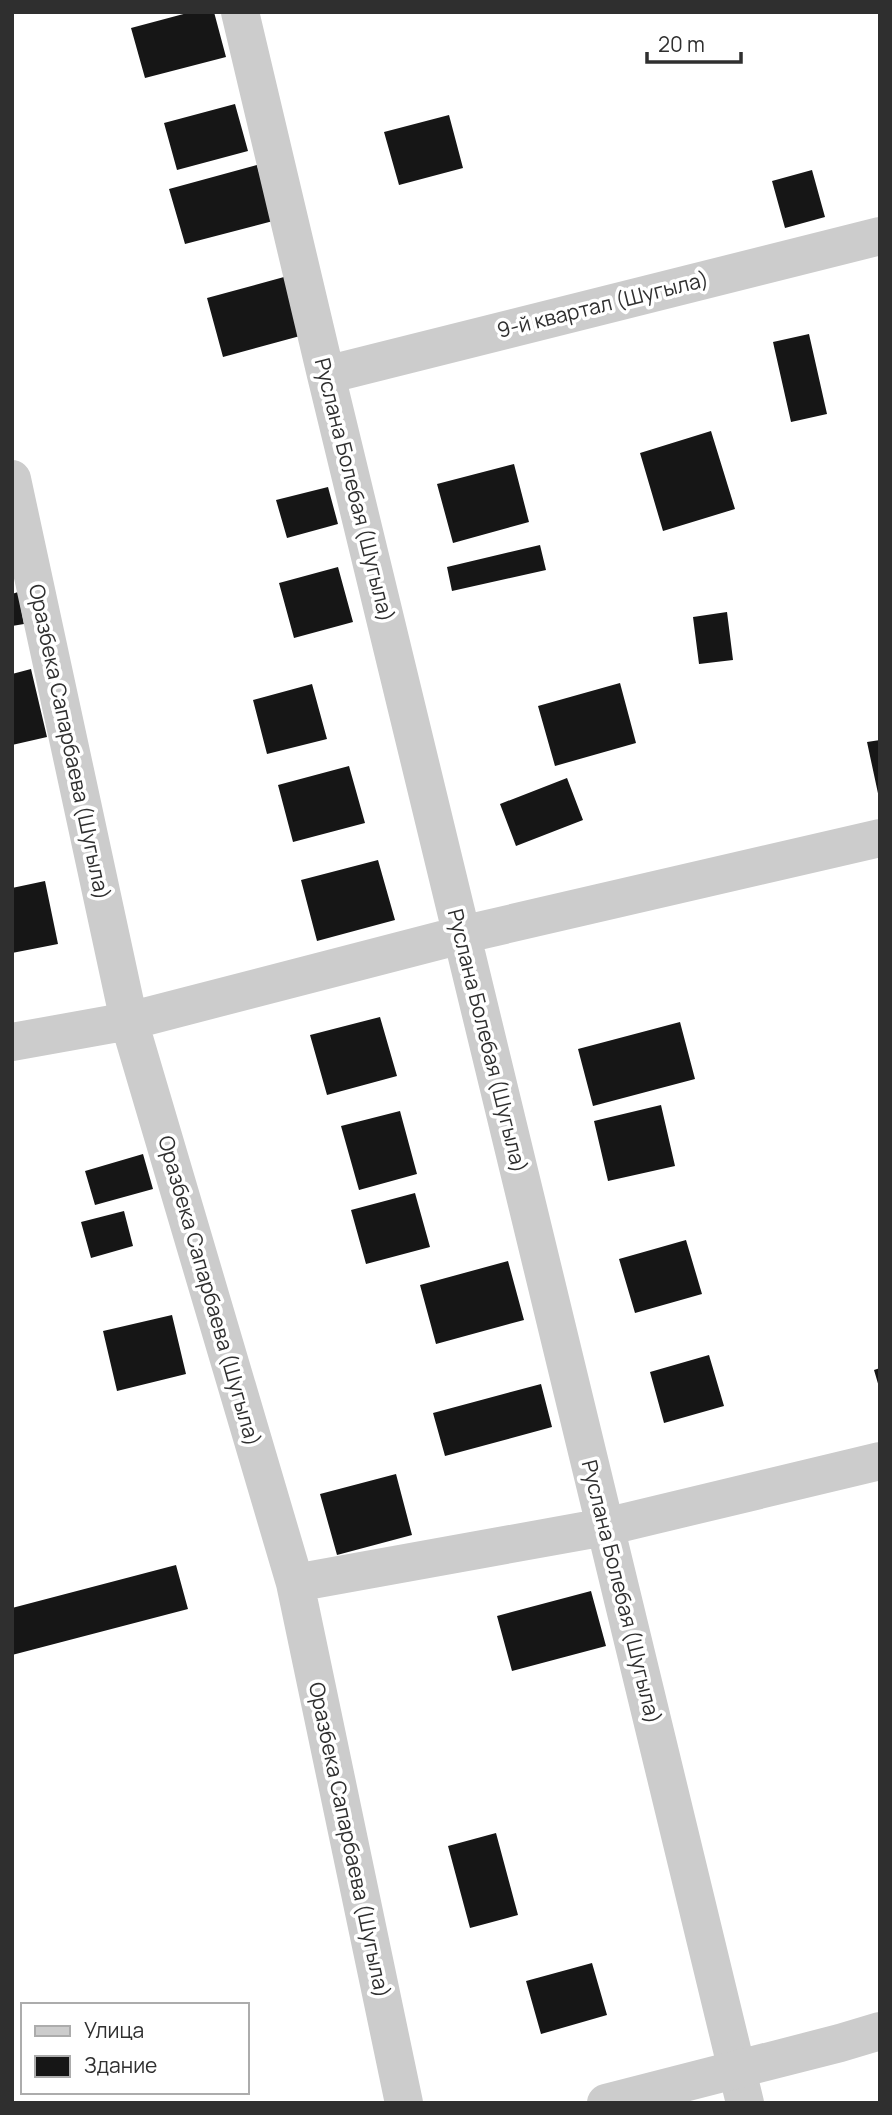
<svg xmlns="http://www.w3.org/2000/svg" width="892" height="2115" viewBox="0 0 892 2115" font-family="Manrope,sans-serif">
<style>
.building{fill:#161616}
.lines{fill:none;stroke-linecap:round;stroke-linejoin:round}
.minor{stroke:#ccc;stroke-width:38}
.tertiary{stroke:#ccc;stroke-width:38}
.labels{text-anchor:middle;stroke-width:7;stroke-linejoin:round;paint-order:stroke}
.street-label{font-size:21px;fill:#2f2f2f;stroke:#fff}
</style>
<rect width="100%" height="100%" fill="#fff"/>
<!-- building -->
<path class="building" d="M 191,12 L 214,12 L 226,57 L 145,78 L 131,28 Z
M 235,104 L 248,151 L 177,170 L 164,123 Z
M 449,115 L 463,168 L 399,185 L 384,132 Z
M 257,165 L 273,221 L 185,244 L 169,189 Z
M 812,170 L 825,217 L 785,228 L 772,181 Z
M 284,277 L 300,336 L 223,357 L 207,298 Z
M 809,334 L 827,414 L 791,422 L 773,342 Z
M 711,431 L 735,509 L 663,531 L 640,453 Z
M 514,464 L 529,522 L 453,543 L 437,484 Z
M 328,487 L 338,524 L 287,538 L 276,500 Z
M 540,545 L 546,570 L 452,591 L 447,567 Z
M 338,567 L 353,622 L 294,638 L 279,583 Z
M 18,592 L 24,624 L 12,626 L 12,594 Z
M 727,612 L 733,660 L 699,664 L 693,617 Z
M 31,669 L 47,737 L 12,745 L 12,674 Z
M 620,683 L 636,743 L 555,766 L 538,706 Z
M 312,684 L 327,739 L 267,754 L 253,700 Z
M 880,740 L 880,798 L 879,798 L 867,742 Z
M 349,766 L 365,823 L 293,842 L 278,785 Z
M 567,778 L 583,820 L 516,846 L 500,804 Z
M 378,860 L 395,920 L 317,941 L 301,880 Z
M 45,881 L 58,944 L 12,953 L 12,888 Z
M 380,1017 L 397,1076 L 327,1095 L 310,1035 Z
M 680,1022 L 695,1079 L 593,1106 L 578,1049 Z
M 661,1105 L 675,1166 L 608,1181 L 594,1121 Z
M 400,1111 L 417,1174 L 359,1190 L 341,1126 Z
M 143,1154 L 153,1189 L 95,1205 L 85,1171 Z
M 415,1193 L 430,1247 L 366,1264 L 351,1210 Z
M 124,1211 L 133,1246 L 91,1258 L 81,1222 Z
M 686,1240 L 702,1294 L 635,1313 L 619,1259 Z
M 508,1261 L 524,1320 L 436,1344 L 420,1285 Z
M 172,1315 L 186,1374 L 117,1391 L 103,1331 Z
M 709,1355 L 724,1406 L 664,1423 L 650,1372 Z
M 880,1368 L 880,1387 L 879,1387 L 874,1370 Z
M 541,1384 L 552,1427 L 445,1456 L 433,1413 Z
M 396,1474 L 412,1535 L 337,1555 L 320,1494 Z
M 176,1565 L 188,1609 L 12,1655 L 12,1608 Z
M 591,1591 L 606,1646 L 512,1671 L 497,1616 Z
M 496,1833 L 518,1915 L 470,1928 L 448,1846 Z
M 592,1963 L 607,2015 L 541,2034 L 526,1981 Z"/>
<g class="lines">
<!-- minor -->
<path class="minor" d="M 240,12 L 326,375 L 745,2103
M 326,375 L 880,236
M 12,479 L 129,1021 L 295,1583 L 404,2103
M 12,1042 L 129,1021 L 461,935 L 880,838
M 295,1583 L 605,1527 L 880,1461"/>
<!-- tertiary -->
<path class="tertiary" d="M 606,2103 L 840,2043 L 880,2031"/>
</g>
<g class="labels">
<!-- street labels -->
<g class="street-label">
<text transform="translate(603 305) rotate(-14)" y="7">9-й квартал (Шугыла)</text>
<text transform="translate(354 490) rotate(76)" y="7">Руслана Болебая (Шугыла)</text>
<text transform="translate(69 742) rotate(78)" y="7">Оразбека Сапарбаева (Шугыла)</text>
<text transform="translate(487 1041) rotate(76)" y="7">Руслана Болебая (Шугыла)</text>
<text transform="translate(209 1291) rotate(74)" y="7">Оразбека Сапарбаева (Шугыла)</text>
<text transform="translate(621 1592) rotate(76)" y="7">Руслана Болебая (Шугыла)</text>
<text transform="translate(349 1840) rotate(78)" y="7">Оразбека Сапарбаева (Шугыла)</text>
</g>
</g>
<!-- border -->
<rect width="892" height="2115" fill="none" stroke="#2f2f2f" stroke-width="28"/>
<!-- legend -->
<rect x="21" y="2003" width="228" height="91" fill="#ffffff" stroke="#acacac" stroke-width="2"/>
<rect x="35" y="2026" width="35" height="10" fill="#cccccc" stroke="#acacac" stroke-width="2"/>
<text x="84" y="2038" font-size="21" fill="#2f2f2f">Улица</text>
<rect x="35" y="2056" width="35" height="21" fill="#161616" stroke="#acacac" stroke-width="2"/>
<text x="84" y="2073" font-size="21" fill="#2f2f2f">Здание</text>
<!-- scale -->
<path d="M647 52v10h94v-10" fill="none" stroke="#2f2f2f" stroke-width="3.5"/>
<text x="658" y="52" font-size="21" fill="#2f2f2f" stroke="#ffffff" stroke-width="5" paint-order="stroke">20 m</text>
</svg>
